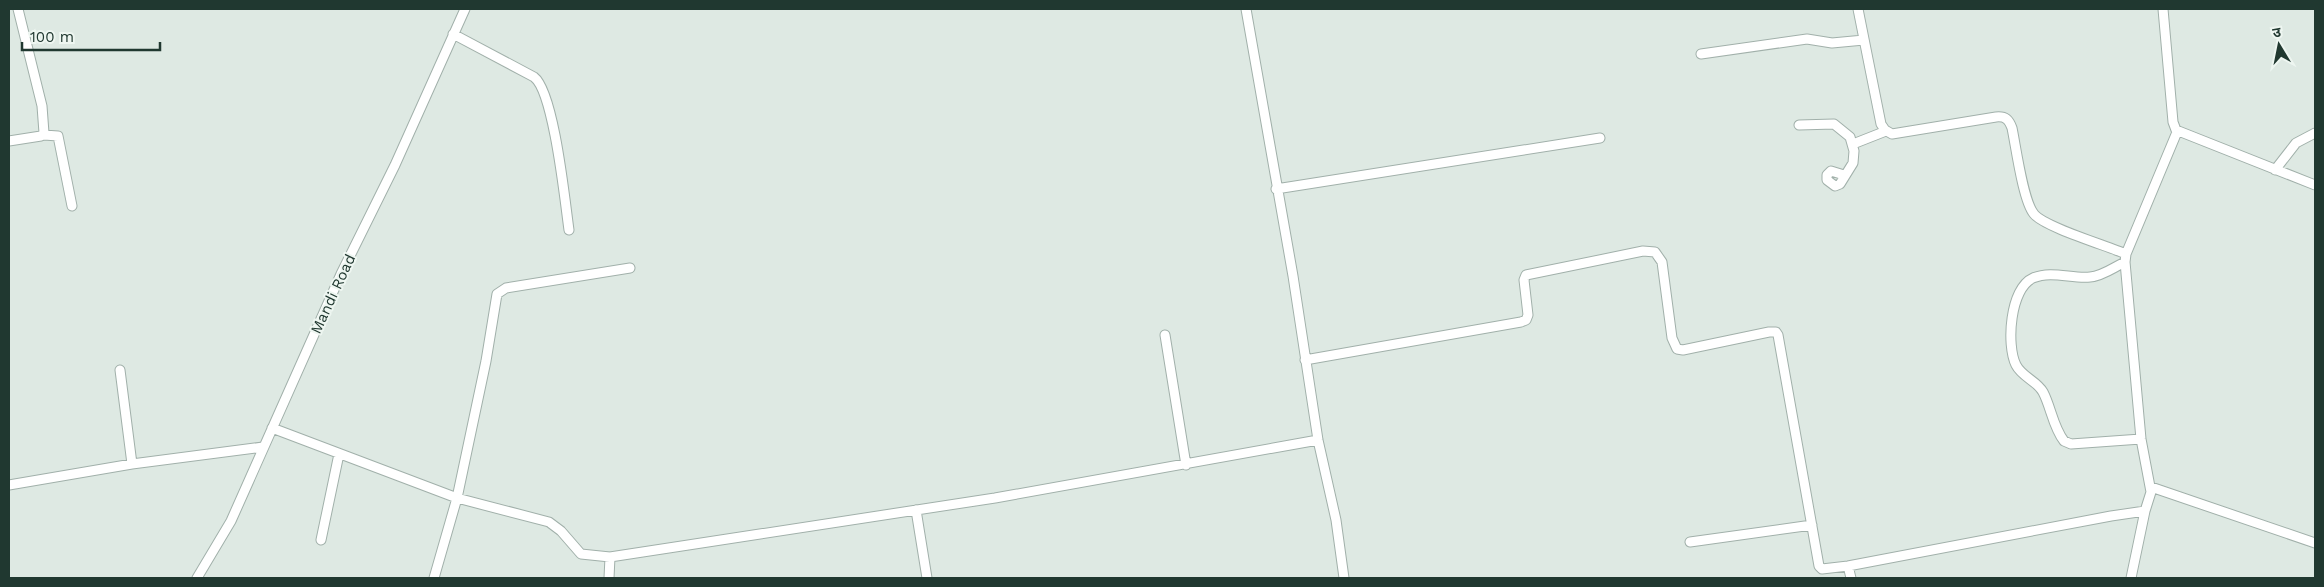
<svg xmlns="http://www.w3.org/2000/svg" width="2324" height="587" viewBox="0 0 2324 587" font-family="'Work Sans','Noto Sans Devanagari',sans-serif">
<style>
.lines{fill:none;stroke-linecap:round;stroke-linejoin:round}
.minor-casing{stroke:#a1b0aa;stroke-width:11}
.minor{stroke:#fff;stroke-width:9}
.labels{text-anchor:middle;stroke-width:4;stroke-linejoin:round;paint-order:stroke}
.street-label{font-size:15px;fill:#203830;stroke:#eef6f1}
</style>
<rect width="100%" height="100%" fill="#dee9e3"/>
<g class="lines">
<!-- minor casing -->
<g class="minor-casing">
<path id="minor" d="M 1246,9 L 1293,276 L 1318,440 L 1336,520 L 1344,578
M 1858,9 L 1881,124 L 1885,130 L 1892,134 L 1996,117 C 2006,116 2009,120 2012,128 C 2016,147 2023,201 2034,214 C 2044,227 2108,246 2126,254
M 2163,9 L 2173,122 L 2176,130 L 2315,185
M 453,34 L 534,77 C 554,92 565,202 569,230
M 1701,54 L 1807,39 L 1832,43 L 1864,40
M 1799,125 L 1834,124 L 1850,137 L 1854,151 L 1853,163 L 1840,184 L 1835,186 L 1827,180 L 1827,175 L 1831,171 L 1844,175
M 44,135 L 58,136 L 72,206
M 9,141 L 41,136 L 44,133 L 42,106 L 18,9
M 1853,144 L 1886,131
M 2275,170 L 2296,143 L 2315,133
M 1276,189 L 1600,138
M 2125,262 C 2114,267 2103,276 2090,277 C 2072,279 2051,270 2033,278 C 2010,288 2006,345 2016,365 C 2022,377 2037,381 2043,392 C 2051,407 2053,427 2064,441 L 2071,444 L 2141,439
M 1165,335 L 1186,465
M 1305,360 L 1521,322 L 1526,320 L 1528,315 L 1524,280 L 1526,275 L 1643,251 L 1655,252 L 1662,262 L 1672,338 L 1677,349 L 1683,350 L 1769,332 L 1776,332 L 1778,335 L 1819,566 L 1822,569 L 1848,566 L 2111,516 L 2145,511
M 120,370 L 132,464
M 272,428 L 457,498 L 549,522 L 561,531 L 581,554 L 610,557 L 995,498 L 1318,440
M 9,485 L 132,464 L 263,447
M 2151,487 L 2315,543
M 916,510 L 927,578
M 321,540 L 339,454
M 1690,542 L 1812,525
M 1848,566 L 1851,578
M 197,578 L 231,521 L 341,274 L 395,165 L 465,9
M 434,578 L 457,498 L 486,361 L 497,294 L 506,288 L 630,268
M 609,578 L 610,557
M 2131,578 L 2145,511 L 2151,492 L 2141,439 L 2125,262 L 2126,254 L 2177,132"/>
</g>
<!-- minor -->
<use href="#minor" class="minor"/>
</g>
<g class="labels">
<!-- street labels -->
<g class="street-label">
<text transform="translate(333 294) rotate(-65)" y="5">Mandi Road</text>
</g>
</g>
<!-- border -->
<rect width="2324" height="587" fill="none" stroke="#203830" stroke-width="20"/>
<!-- north arrow -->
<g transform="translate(2279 45) rotate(350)" stroke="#eef6f1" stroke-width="4" paint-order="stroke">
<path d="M0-4L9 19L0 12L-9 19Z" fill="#203830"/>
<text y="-8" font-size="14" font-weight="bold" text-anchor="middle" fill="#203830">उ</text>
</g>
<!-- scale -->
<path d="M22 42v8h138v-8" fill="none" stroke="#203830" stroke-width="2.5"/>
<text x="30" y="42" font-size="15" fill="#203830" stroke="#eef6f1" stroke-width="4" paint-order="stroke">100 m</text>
</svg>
